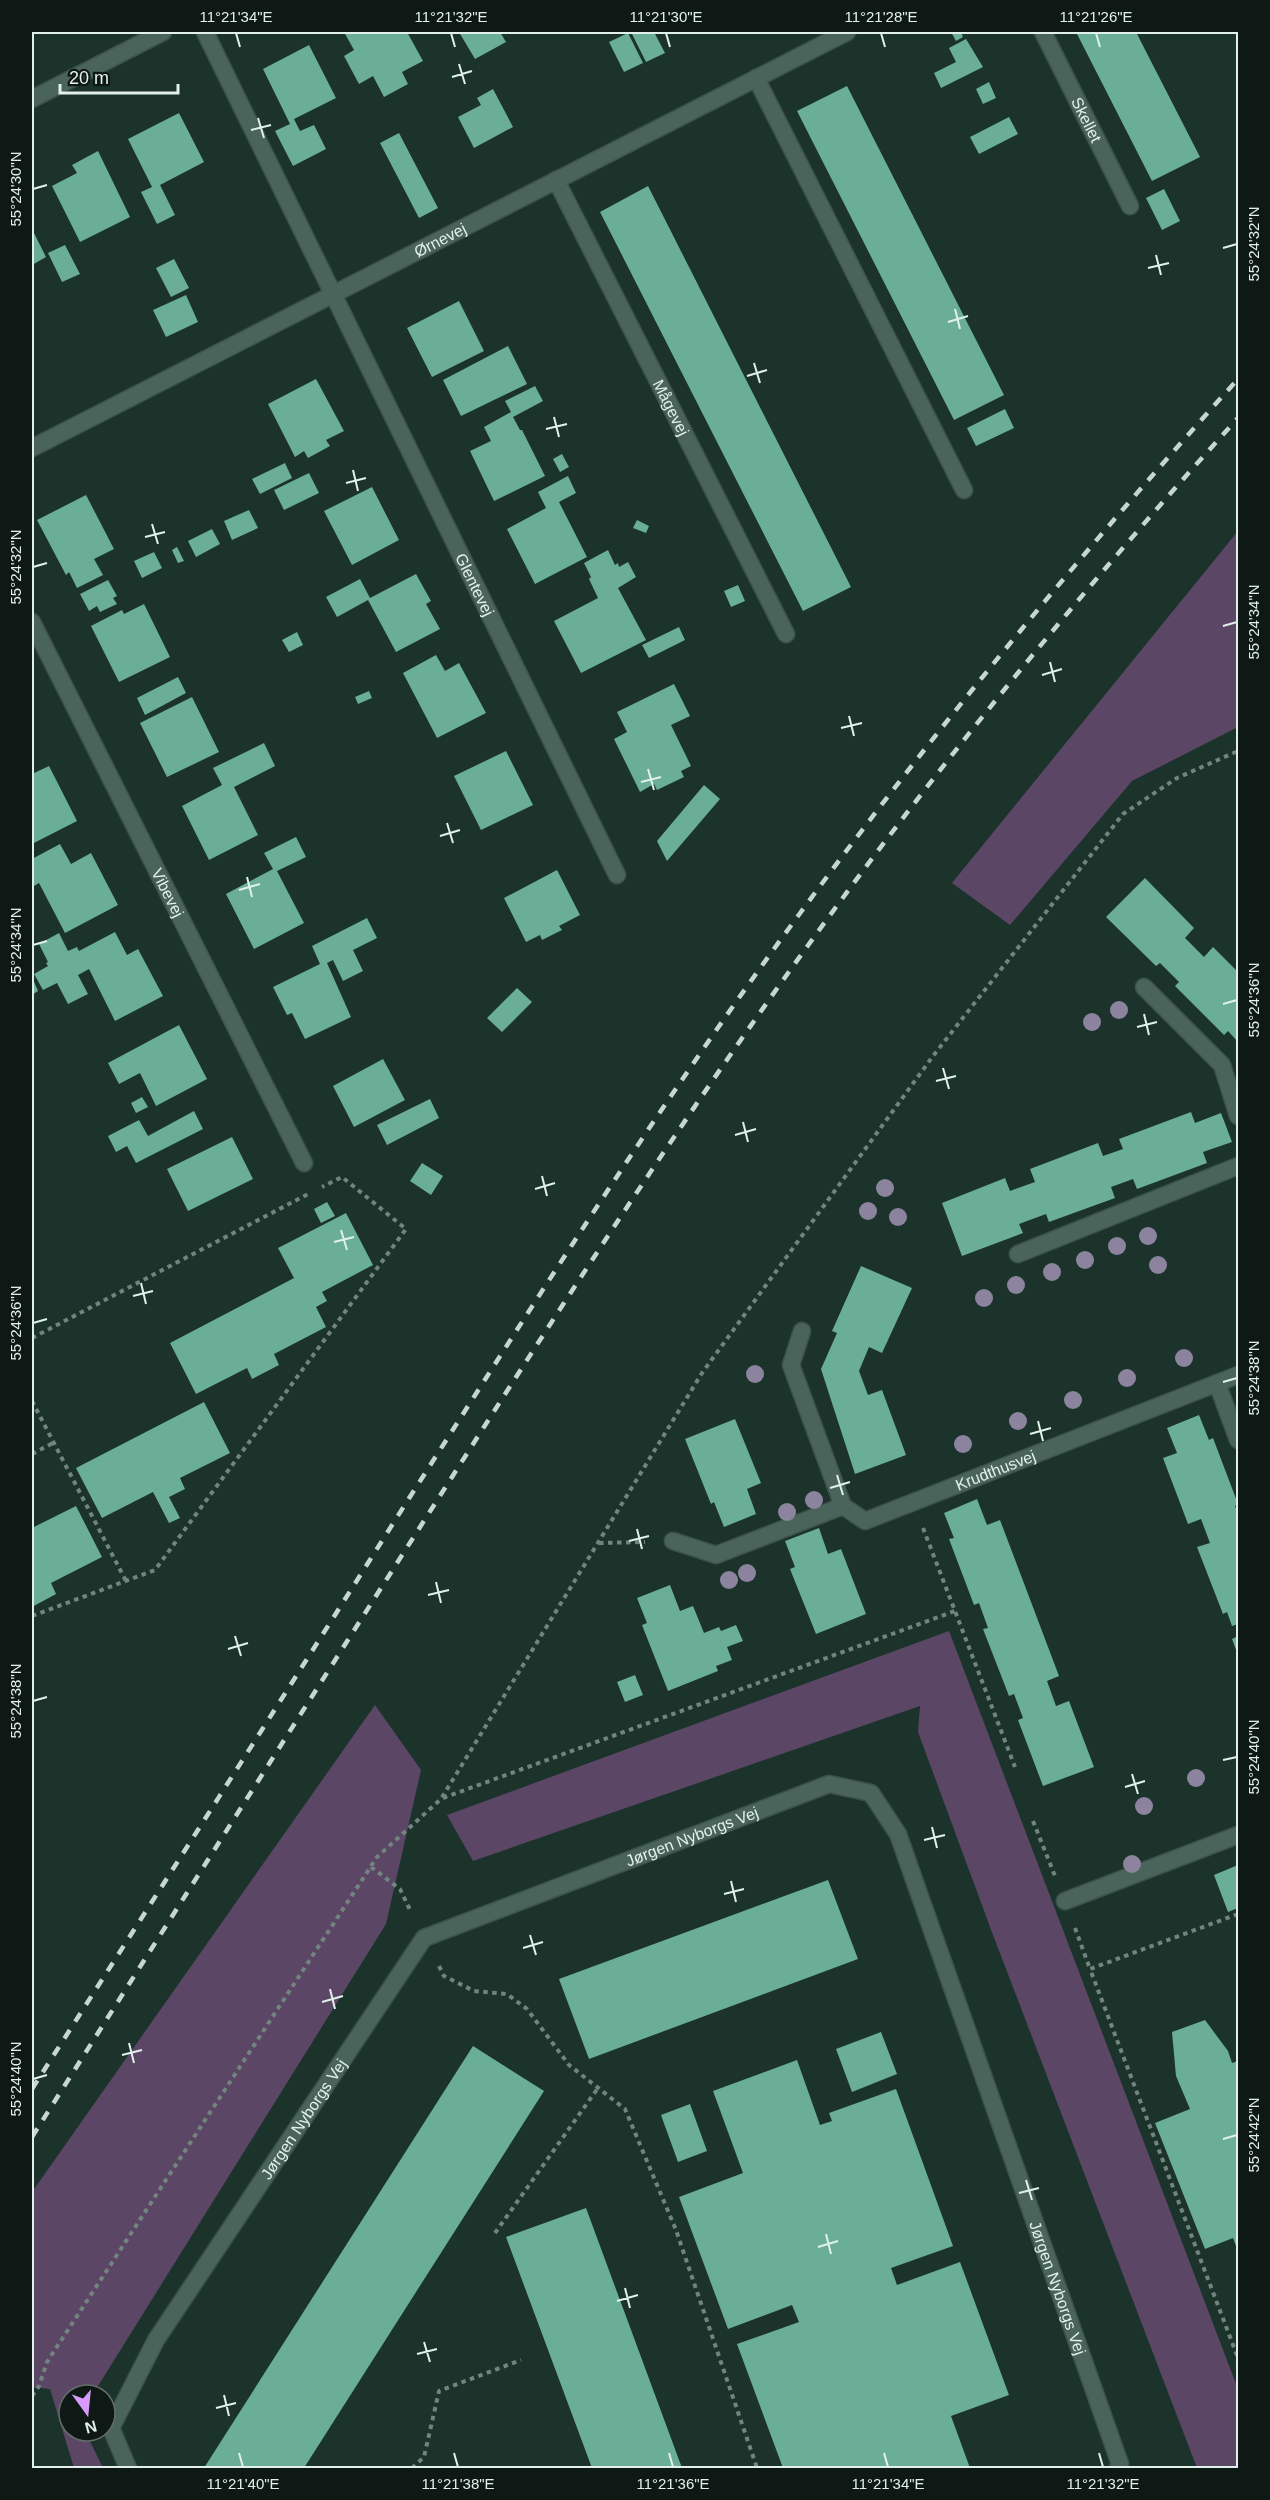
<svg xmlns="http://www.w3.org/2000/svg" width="1270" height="2500" viewBox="0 0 1270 2500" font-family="Helvetica,sans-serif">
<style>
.green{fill:#5b4765}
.building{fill:#6aae98}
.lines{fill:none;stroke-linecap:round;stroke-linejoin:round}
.service-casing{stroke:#3b514a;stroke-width:19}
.minor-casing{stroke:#3b514a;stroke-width:19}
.tertiary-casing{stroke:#3b514a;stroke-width:19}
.path{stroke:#71857e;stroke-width:4;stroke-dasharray:4.5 4.5;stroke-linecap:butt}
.service{stroke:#4a645b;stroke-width:16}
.minor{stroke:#4a645b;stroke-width:16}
.tertiary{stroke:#4a645b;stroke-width:16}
.rail{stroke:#c7d6d1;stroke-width:4.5;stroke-dasharray:10 10;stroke-linecap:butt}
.tree{fill:#8c839e}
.ticks{fill:none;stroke:#e2f0eb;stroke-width:2}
.labels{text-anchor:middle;stroke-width:6;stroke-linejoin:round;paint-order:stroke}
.street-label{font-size:16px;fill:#e2f0eb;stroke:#0e1815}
.neatline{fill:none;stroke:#e2f0eb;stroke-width:2}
.ticks-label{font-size:15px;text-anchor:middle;fill:#e2f0eb}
</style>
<rect width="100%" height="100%" fill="#1b332b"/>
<!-- green -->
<path class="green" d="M 1238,531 L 1238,727 L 1132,781 L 1010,925 L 952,883 Z
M 949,1631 L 1238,2389 L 1238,2468 L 1197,2468 L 993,1935 L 918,1732 L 920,1706 L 473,1861 L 447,1815 Z
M 375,1705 L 421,1770 L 386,1924 L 98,2386 L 94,2395 L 69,2395 L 69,2431 L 85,2431 L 103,2468 L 74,2468 L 50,2389 L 32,2387 L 32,2192 Z"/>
<!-- building -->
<path class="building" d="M 344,32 L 407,32 L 423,61 L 402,72 L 408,84 L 384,97 L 373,76 L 359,84 L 344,56 L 354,50 Z
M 459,32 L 500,32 L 506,42 L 475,59 Z
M 631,32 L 654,32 L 665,53 L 646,62 Z
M 951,32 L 961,32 L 963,37 L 956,41 Z
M 1076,32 L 1136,32 L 1200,157 L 1152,181 Z
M 628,33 L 643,63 L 624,72 L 609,42 Z
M 966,39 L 983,67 L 941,88 L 934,73 L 956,62 L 949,48 Z
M 309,45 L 336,98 L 294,119 L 300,131 L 314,125 L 326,149 L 293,166 L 275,131 L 290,124 L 263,69 Z
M 989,82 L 996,98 L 983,104 L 976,89 Z
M 847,86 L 1004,395 L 954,420 L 797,111 Z
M 493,89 L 513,127 L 474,148 L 458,117 L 481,105 L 477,98 Z
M 179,113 L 204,162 L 160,185 L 175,215 L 157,224 L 141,192 L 152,187 L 128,139 Z
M 1009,117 L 1018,134 L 979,154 L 970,137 Z
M 399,133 L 438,208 L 419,218 L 380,143 Z
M 98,151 L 130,217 L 80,242 L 52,186 L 77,173 L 72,165 Z
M 648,186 L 851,587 L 803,611 L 600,212 Z
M 1164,189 L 1180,221 L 1162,230 L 1146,198 Z
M 32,229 L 46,257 L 32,265 Z
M 65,245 L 80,274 L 62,282 L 48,253 Z
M 174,259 L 189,288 L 171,297 L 156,268 Z
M 186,295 L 198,322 L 166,337 L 153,310 Z
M 459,301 L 484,351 L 432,377 L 407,328 Z
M 508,346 L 527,384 L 461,416 L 443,380 Z
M 316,379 L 344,431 L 326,440 L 330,446 L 308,458 L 304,451 L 295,457 L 268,404 Z
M 535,386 L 543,401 L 513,417 L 520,430 L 522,430 L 545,476 L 494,501 L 470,451 L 491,441 L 484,427 L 511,412 L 505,401 Z
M 1005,409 L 1014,428 L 976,446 L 967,428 Z
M 562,454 L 569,467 L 560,472 L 553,459 Z
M 285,463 L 292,478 L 260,494 L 252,479 Z
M 309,473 L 319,493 L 284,510 L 274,490 Z
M 568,476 L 576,493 L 559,502 L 587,557 L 535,584 L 507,529 L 546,508 L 538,492 Z
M 372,487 L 399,540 L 352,565 L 324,511 Z
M 86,495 L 114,549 L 94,559 L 103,575 L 77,588 L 69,572 L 66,575 L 37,520 Z
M 249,510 L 258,528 L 232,540 L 224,521 Z
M 637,520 L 649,526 L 646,533 L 633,528 Z
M 212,529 L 220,544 L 196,557 L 188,541 Z
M 177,547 L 184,561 L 178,563 L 172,550 Z
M 608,550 L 615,565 L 618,563 L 619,567 L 628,562 L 636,577 L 618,588 L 646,640 L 581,673 L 554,621 L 598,598 L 589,579 L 591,577 L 584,563 Z
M 154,552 L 162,568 L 142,578 L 134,561 Z
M 416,574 L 431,601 L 426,604 L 440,629 L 396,652 L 368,600 L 337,617 L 326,597 L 360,579 L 370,598 Z
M 108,580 L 117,596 L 113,598 L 117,604 L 100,612 L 97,606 L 89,611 L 80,594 Z
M 738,585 L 745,601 L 731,607 L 724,591 Z
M 144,604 L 170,657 L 119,682 L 91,626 L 122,610 L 124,614 Z
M 679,627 L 685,640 L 649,658 L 642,645 Z
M 297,632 L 303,645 L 289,652 L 282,640 Z
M 436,655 L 445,671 L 459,663 L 486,713 L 437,738 L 403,673 Z
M 178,677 L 186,693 L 145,715 L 137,698 Z
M 674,684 L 690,716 L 671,725 L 691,766 L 681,771 L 684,777 L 657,790 L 654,784 L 640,792 L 614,739 L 627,732 L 617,712 Z
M 369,691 L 372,698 L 358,704 L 355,697 Z
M 192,697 L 219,752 L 167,777 L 140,723 Z
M 264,743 L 275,766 L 234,787 L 258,835 L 209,860 L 182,806 L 222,785 L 213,768 Z
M 506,751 L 533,805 L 481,830 L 454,776 Z
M 49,766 L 77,821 L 32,844 L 32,774 Z
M 704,785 L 720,799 L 667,861 L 657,841 Z
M 296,837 L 306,857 L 277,871 L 304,923 L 254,949 L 226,894 L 273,869 L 264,853 Z
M 60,844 L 71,864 L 91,853 L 118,905 L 65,933 L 39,883 L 34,886 L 32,880 L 32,859 Z
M 557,870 L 580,915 L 559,926 L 562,930 L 542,940 L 540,935 L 526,942 L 504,898 Z
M 1145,878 L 1194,928 L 1185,938 L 1204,957 L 1213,947 L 1238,972 L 1238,1042 L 1228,1031 L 1224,1035 L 1175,986 L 1179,982 L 1160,963 L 1156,966 L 1106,917 Z
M 367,918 L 377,938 L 353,950 L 363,971 L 343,981 L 333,960 L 327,963 L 351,1017 L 305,1039 L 292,1013 L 287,1015 L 273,987 L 320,964 L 312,946 Z
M 115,932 L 127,955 L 138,949 L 163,996 L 115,1021 L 89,969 L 78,975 L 88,994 L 68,1004 L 57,983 L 43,990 L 34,974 L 48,966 L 46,963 L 48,962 L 39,944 L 59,933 L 68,951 L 77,947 L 79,951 Z
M 32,977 L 38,991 L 32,995 Z
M 517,988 L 532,1002 L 502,1032 L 487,1018 Z
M 179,1025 L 207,1079 L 156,1106 L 140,1073 L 119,1084 L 108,1063 Z
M 383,1059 L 405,1100 L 354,1127 L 333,1086 Z
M 142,1097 L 148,1107 L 136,1113 L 131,1103 Z
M 430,1099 L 439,1118 L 387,1145 L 377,1125 Z
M 194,1111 L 203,1129 L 136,1163 L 127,1146 L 116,1152 L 108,1136 L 139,1120 L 148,1136 Z
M 1191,1112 L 1195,1123 L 1221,1113 L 1232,1142 L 1203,1152 L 1207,1163 L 1137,1189 L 1133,1179 L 1111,1187 L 1115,1198 L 1049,1222 L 1046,1214 L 1019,1224 L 1023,1233 L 962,1256 L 942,1203 L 1005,1178 L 1010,1191 L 1035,1182 L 1030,1169 L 1098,1143 L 1103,1156 L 1123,1149 L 1119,1139 Z
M 232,1137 L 253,1179 L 188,1211 L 167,1169 Z
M 422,1163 L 443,1176 L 431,1195 L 410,1181 Z
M 327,1202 L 335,1216 L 321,1223 L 314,1209 Z
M 346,1213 L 373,1265 L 322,1292 L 327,1301 L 316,1307 L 326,1327 L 274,1354 L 279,1365 L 252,1379 L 247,1368 L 196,1394 L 170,1343 L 294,1278 L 278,1248 Z
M 861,1266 L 912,1288 L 882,1353 L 869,1347 L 859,1371 L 868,1395 L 882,1390 L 906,1455 L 855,1474 L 821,1369 L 837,1333 L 832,1331 Z
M 204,1402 L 230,1453 L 180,1478 L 185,1489 L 169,1497 L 180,1518 L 169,1523 L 153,1492 L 102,1518 L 76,1468 Z
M 1199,1415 L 1209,1440 L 1213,1438 L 1238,1504 L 1235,1506 L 1238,1514 L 1238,1624 L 1232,1626 L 1227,1612 L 1223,1614 L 1197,1547 L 1210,1543 L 1201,1519 L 1188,1524 L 1163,1458 L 1177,1453 L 1167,1428 Z
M 735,1419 L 761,1483 L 747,1489 L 756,1514 L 724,1527 L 714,1502 L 711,1504 L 685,1439 Z
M 977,1499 L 987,1525 L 1000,1520 L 1059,1676 L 1047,1681 L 1056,1706 L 1069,1701 L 1094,1767 L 1043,1786 L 1018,1720 L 1023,1718 L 1014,1694 L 1009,1696 L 983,1629 L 988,1628 L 979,1603 L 974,1605 L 949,1539 L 954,1538 L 944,1513 Z
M 76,1506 L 102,1557 L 51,1583 L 56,1594 L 32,1607 L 32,1528 Z
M 819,1528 L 828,1554 L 841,1549 L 866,1614 L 816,1634 L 790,1569 L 795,1567 L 785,1541 Z
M 670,1585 L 680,1611 L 693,1606 L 704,1633 L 719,1627 L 721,1631 L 736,1625 L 743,1641 L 727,1647 L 732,1660 L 716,1666 L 718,1671 L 668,1691 L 642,1625 L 647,1623 L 637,1598 Z
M 1238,1636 L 1238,1655 L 1232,1639 Z
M 635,1675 L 643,1695 L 625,1702 L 617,1682 Z
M 1238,1865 L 1238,1908 L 1228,1912 L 1214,1875 Z
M 828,1880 L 858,1959 L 589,2059 L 559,1979 Z
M 1205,2020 L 1228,2051 L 1232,2063 L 1238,2061 L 1238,2251 L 1233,2238 L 1205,2249 L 1155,2123 L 1190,2109 L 1176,2076 L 1172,2032 Z
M 881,2032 L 897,2074 L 852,2092 L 836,2049 Z
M 473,2046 L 544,2091 L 304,2468 L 204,2468 Z
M 797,2060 L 820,2125 L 832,2121 L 829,2113 L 896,2089 L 953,2246 L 891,2268 L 897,2285 L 960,2262 L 1009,2395 L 951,2416 L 970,2468 L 783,2468 L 737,2344 L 799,2322 L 792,2305 L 728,2329 L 679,2197 L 743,2173 L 713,2091 Z
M 690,2104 L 707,2151 L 678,2162 L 661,2115 Z
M 586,2208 L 682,2468 L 592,2468 L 506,2237 Z"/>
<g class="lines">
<!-- service casing -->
<g class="service-casing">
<path id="service" d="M 1065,1901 L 1238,1835"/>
</g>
<!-- minor casing -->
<g class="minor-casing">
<g id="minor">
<path id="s1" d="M 205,32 L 617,875"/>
<path id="s2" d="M 1043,32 L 1130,206"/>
<path d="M 756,78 L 964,490"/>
<path id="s3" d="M 556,180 L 786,634"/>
<path id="s4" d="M 32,448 L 847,32"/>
<path id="s5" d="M 32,622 L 304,1163"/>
<path d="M 1144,987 L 1222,1065 L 1238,1116"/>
<path d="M 1018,1254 L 1238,1166"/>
<path d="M 802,1331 L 791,1365 L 843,1506"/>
<path d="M 1217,1383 L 1238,1440"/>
<path id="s6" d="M 673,1541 L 716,1555 L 843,1506 L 865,1521 L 1238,1375"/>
<path id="s7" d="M 128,2468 L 111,2428 L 156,2340 L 424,1938 L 829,1784 L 871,1793 L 898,1834 L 1120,2464 L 1118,2468"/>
</g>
</g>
<!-- tertiary casing -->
<g class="tertiary-casing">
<path id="tertiary" d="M 32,99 L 163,32"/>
</g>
<!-- path -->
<path class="path" d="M 32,1338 L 310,1193
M 32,1401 L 126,1581
M 32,1454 L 53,1443
M 923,1528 L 1015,1767
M 599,1543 L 645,1542
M 32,1616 L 155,1570 L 406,1229 L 342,1177 L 322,1187
M 443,1798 L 955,1611
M 1033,1821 L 1055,1876
M 371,1867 L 400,1889 L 411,1912
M 1238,1914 L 1090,1969 L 1238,2358
M 1075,1928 L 1090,1969
M 439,1966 L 444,1976 L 474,1991 L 507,1994 L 527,2009 L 569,2065 L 625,2109 L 676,2230 L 757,2468
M 495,2233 L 598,2088
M 32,2396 L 39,2386 L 47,2362 L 377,1857 L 441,1799 L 702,1373 L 933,1056 L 1123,814 L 1177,778 L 1238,751
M 412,2468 L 424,2457 L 439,2391 L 521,2360"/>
<!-- service -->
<use href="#service" class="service"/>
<!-- minor -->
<use href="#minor" class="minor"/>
<!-- tertiary -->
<use href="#tertiary" class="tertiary"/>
<!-- rail -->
<path class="rail" d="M 32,2089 C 157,1894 282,1699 406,1503 C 533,1305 658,1106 798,916 C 935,729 1083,551 1238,379
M 32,2137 C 164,1929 296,1721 429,1513 C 554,1317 680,1121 817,933 C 948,753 1089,582 1238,418"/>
</g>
<!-- trees -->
<g class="tree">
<circle cx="1119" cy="1010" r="9"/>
<circle cx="1092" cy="1022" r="9"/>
<circle cx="885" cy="1188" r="9"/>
<circle cx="868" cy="1211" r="9"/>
<circle cx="898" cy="1217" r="9"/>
<circle cx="1148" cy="1236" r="9"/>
<circle cx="1117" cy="1246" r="9"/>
<circle cx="1085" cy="1260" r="9"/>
<circle cx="1158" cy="1265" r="9"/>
<circle cx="1052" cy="1272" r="9"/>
<circle cx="1016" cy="1285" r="9"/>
<circle cx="984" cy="1298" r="9"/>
<circle cx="1184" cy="1358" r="9"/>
<circle cx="755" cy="1374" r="9"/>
<circle cx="1127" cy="1378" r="9"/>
<circle cx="1073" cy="1400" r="9"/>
<circle cx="1018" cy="1421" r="9"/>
<circle cx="963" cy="1444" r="9"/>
<circle cx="814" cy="1500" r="9"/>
<circle cx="787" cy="1512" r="9"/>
<circle cx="747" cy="1573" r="9"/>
<circle cx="729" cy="1580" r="9"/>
<circle cx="1196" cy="1778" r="9"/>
<circle cx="1144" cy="1806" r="9"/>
<circle cx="1132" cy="1864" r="9"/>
</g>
<!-- ticks -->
<path class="ticks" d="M 236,33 L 240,47M 451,33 L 455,47M 666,33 L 670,47M 881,33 L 885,47M 1096,33 L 1100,47M 459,64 L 465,84M 452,77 L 472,71M 258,118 L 264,138M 251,130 L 271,125M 33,189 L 47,185M 1223,248 L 1237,244M 1156,255 L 1161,275M 1148,268 L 1169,263M 955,309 L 960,329M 948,322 L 968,316M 754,363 L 760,383M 747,376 L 767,370M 554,417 L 559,437M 546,429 L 567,424M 353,470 L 358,491M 346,483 L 366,478M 152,524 L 158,544M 145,537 L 165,532M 33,567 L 47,563M 1223,626 L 1237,622M 1050,662 L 1055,682M 1042,675 L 1062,669M 849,716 L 854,736M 841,728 L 862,723M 648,769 L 654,790M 641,782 L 661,777M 447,823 L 453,843M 440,836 L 460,830M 247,877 L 252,897M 239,890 L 260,884M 33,945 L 47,941M 1223,1004 L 1237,1000M 1144,1014 L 1149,1035M 1137,1027 L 1157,1022M 943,1068 L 949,1089M 936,1081 L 956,1076M 743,1122 L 748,1142M 735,1135 L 756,1129M 542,1176 L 547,1196M 535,1189 L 555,1183M 341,1230 L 347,1250M 334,1242 L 354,1237M 141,1283 L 146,1304M 133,1296 L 153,1291M 33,1323 L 47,1319M 1223,1382 L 1237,1378M 1038,1421 L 1043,1441M 1030,1434 L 1051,1428M 837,1475 L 843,1495M 830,1488 L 850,1482M 637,1529 L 642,1549M 629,1541 L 649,1536M 436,1582 L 441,1603M 428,1595 L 449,1590M 235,1636 L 241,1656M 228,1649 L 248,1643M 33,1701 L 47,1697M 1223,1760 L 1237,1757M 1132,1774 L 1138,1794M 1125,1787 L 1145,1781M 932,1827 L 937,1848M 924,1840 L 945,1835M 731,1881 L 736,1902M 724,1894 L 744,1889M 530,1935 L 536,1955M 523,1948 L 543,1942M 330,1989 L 335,2009M 322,2002 L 343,1996M 129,2043 L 134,2063M 122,2055 L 142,2050M 33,2079 L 47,2075M 1223,2139 L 1237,2135M 1026,2180 L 1032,2200M 1019,2193 L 1039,2188M 826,2234 L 831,2254M 818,2247 L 838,2241M 625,2288 L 630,2308M 617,2301 L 638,2295M 424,2342 L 430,2362M 417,2354 L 437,2349M 224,2395 L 229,2416M 216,2408 L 236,2403M 239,2453 L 243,2467M 454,2453 L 458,2467M 669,2453 L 673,2467M 884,2453 L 888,2467M 1099,2453 L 1103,2467"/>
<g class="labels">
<!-- street labels -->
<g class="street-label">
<text dy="6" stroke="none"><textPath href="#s2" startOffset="98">Skellet</textPath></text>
<text dy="6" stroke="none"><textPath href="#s4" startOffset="458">Ørnevej</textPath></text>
<text dy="6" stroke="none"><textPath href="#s3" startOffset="255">Mågevej</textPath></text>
<text dy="6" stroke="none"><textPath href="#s1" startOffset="615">Glentevej</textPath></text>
<text dy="6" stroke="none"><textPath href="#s5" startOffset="303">Vibevej</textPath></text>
<text dy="6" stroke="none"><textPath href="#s6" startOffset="348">Krudthusvej</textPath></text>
<text dy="6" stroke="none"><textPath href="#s7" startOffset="912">Jørgen Nyborgs Vej</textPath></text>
<text dy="6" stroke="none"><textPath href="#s7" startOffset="408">Jørgen Nyborgs Vej</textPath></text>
<text dy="6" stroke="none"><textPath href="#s7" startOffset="1632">Jørgen Nyborgs Vej</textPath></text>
</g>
</g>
<!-- border -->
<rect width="1270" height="2500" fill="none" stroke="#0e1815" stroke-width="66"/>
<!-- north arrow -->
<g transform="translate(87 2413) rotate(165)"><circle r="28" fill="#0e1815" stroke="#636e6b" stroke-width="1.5"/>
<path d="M0-4.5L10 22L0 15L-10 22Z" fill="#d89af8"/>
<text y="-9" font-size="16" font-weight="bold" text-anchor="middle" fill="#e2f0eb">N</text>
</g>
<!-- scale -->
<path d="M60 84v9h118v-9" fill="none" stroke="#e2f0eb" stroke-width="3"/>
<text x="69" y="84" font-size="18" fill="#e2f0eb" stroke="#0e1815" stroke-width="4.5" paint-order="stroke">20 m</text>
<rect x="33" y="33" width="1204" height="2434" class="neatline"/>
<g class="ticks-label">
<text x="236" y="22">11°21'34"E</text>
<text x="451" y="22">11°21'32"E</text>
<text x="666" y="22">11°21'30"E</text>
<text x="881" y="22">11°21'28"E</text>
<text x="1096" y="22">11°21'26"E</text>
<text transform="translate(16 189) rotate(-90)" y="5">55°24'30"N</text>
<text transform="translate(1254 244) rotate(-90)" y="5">55°24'32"N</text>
<text transform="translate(16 567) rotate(-90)" y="5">55°24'32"N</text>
<text transform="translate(1254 622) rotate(-90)" y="5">55°24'34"N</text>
<text transform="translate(16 945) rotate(-90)" y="5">55°24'34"N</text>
<text transform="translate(1254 1000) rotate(-90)" y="5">55°24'36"N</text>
<text transform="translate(16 1323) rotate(-90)" y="5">55°24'36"N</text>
<text transform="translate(1254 1378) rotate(-90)" y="5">55°24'38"N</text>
<text transform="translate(16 1701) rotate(-90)" y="5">55°24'38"N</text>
<text transform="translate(1254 1757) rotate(-90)" y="5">55°24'40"N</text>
<text transform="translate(16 2079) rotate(-90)" y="5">55°24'40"N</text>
<text transform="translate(1254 2135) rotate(-90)" y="5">55°24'42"N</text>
<text x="243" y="2489">11°21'40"E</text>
<text x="458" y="2489">11°21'38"E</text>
<text x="673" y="2489">11°21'36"E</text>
<text x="888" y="2489">11°21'34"E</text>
<text x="1103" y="2489">11°21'32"E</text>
</g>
</svg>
